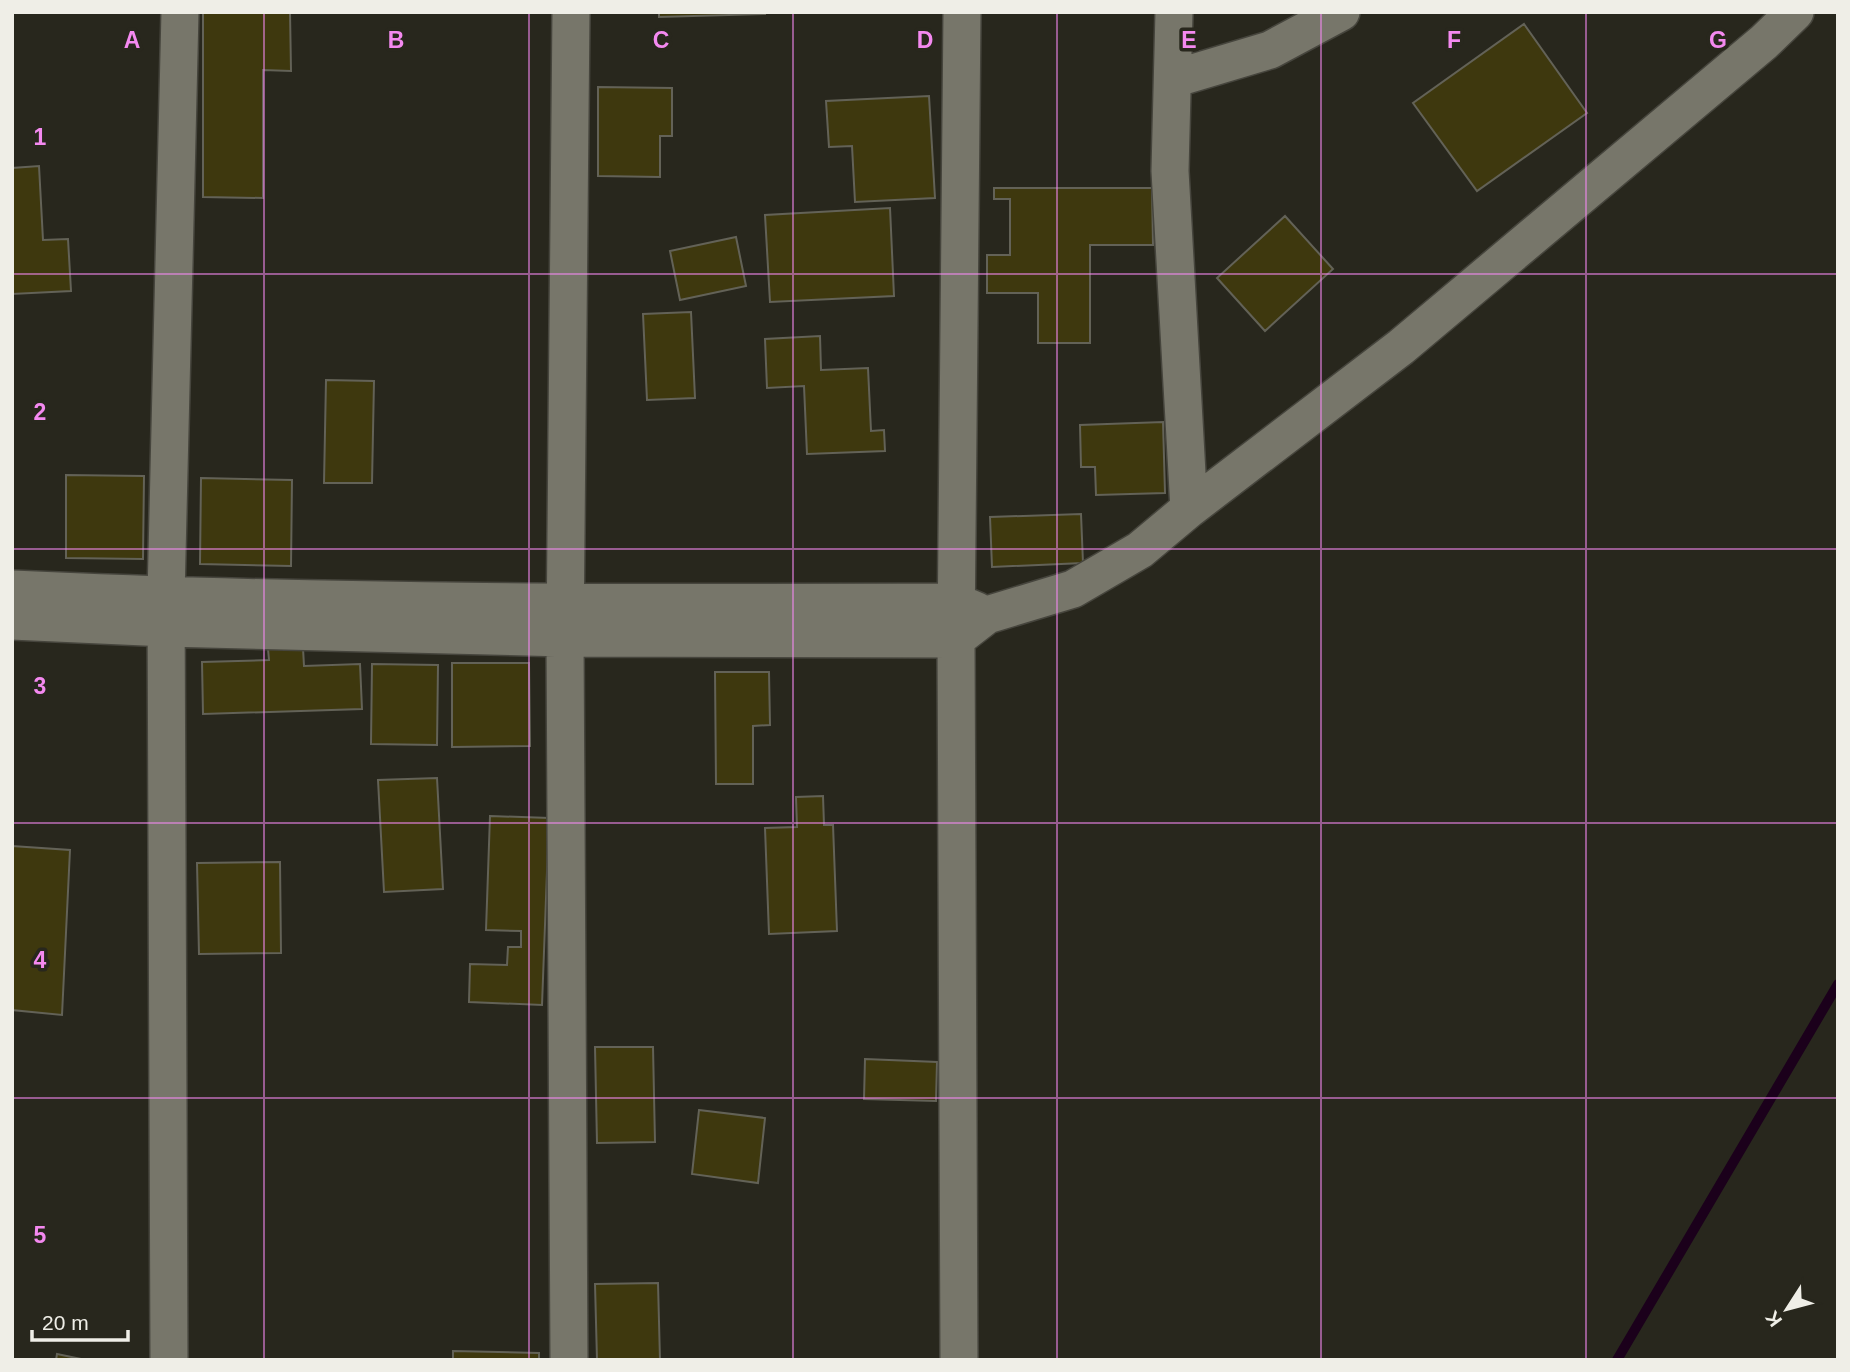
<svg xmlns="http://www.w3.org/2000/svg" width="1850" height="1372" viewBox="0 0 1850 1372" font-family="Arial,sans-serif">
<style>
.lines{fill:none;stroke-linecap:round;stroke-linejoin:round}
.stream{stroke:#1b001b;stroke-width:10}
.building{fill:#3e380e;stroke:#636257;stroke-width:2}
.minor-casing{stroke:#46453d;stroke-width:40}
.minor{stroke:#77766a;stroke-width:37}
.grid{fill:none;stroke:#f489f0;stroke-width:2;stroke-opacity:0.55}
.grid-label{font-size:23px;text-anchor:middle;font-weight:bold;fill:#f489f0;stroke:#28271d;stroke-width:7;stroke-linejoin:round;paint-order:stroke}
</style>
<rect width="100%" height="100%" fill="#28271d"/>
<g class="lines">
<!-- stream -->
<path class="stream" d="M 1617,1360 L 1838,984"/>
</g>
<!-- building -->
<path class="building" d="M 203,12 L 290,12 L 291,71 L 263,70 L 263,198 L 203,197 Z
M 659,12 L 765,12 L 765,14 L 659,17 Z
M 1524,24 L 1587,113 L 1477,191 L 1413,103 Z
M 598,87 L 672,88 L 672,136 L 660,136 L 660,177 L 598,176 Z
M 929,96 L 935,198 L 855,202 L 852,146 L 829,147 L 826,101 Z
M 39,166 L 43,240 L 68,239 L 71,291 L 12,294 L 12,168 Z
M 994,188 L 1152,188 L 1153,245 L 1090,245 L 1090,343 L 1038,343 L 1038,293 L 987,293 L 987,255 L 1010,255 L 1010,199 L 994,199 Z
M 890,208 L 894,296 L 770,302 L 765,215 Z
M 1285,216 L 1333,269 L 1265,331 L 1217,278 Z
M 736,237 L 746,286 L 680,300 L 670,251 Z
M 691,312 L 695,398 L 647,400 L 643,314 Z
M 820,336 L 821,370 L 868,368 L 871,431 L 884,430 L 885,451 L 807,454 L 804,386 L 767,388 L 765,339 Z
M 326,380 L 374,381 L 372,483 L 324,483 Z
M 1163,422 L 1165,493 L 1096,495 L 1095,467 L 1081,467 L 1080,425 Z
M 66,475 L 144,476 L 143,559 L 66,558 Z
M 201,478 L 292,480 L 291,566 L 200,564 Z
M 1081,514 L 1083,563 L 992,567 L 990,517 Z
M 303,648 L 304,666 L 360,664 L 362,709 L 203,714 L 202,662 L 269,660 L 268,649 Z
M 452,663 L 529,663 L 530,746 L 452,747 Z
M 372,664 L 438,665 L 437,745 L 371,744 Z
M 715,672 L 769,672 L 770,725 L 753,726 L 753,784 L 716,784 Z
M 437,778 L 443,889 L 384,892 L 378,780 Z
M 823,796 L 824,825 L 833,825 L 837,931 L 769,934 L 765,828 L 797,827 L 796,797 Z
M 490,816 L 549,818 L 542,1005 L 469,1002 L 470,964 L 507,965 L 508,947 L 521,947 L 521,931 L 486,930 Z
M 12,846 L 70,850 L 62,1015 L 12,1010 Z
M 280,862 L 281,953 L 199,954 L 197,863 Z
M 595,1047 L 653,1047 L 655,1142 L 597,1143 Z
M 865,1059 L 937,1062 L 936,1101 L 864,1099 Z
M 699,1110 L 765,1118 L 758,1183 L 692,1174 Z
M 658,1283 L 660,1360 L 597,1360 L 595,1284 Z
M 453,1351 L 539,1353 L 539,1360 L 453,1360 Z
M 57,1354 L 86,1360 L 56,1360 Z"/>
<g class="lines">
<!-- minor casing -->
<g class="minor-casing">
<path id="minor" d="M 1174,12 L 1170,171 L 1189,509
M 1173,79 L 1270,50 L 1341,12
M 12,589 C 327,604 641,603 956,602 L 977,611
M 12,621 L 167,628 L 565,638 L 956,639 L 987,615 L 1073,589 L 1140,550 L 1189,509 L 1401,347 L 1764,42 L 1795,12
M 169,1360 L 166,596 L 180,12
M 569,1360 L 565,638 L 571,12
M 959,1360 L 956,639 L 962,12"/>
</g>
<!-- minor -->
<use href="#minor" class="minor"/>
</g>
<!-- grid -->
<path class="grid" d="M 264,12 L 264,1360M 529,12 L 529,1360M 793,12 L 793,1360M 1057,12 L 1057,1360M 1321,12 L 1321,1360M 1586,12 L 1586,1360M 12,274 L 1838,274M 12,549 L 1838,549M 12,823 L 1838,823M 12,1098 L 1838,1098"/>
<g class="grid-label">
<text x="132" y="48">A</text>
<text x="396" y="48">B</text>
<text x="661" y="48">C</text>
<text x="925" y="48">D</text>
<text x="1189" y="48">E</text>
<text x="1454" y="48">F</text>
<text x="1718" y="48">G</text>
<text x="40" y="145">1</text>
<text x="40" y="420">2</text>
<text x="40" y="694">3</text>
<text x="40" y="968">4</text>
<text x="40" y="1243">5</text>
</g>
<!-- border -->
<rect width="1850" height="1372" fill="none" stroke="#efeee7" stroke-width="28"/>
<!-- north arrow -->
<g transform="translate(1787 1309) rotate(234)" stroke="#28271d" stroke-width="5" paint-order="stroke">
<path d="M0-5L12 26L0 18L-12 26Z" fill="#efeee7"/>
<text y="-10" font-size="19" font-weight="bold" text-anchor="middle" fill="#efeee7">K</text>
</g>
<!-- scale -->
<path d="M32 1330v10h96v-10" fill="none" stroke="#efeee7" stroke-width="3.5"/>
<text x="42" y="1330" font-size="21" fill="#efeee7" stroke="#28271d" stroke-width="5" paint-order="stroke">20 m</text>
</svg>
